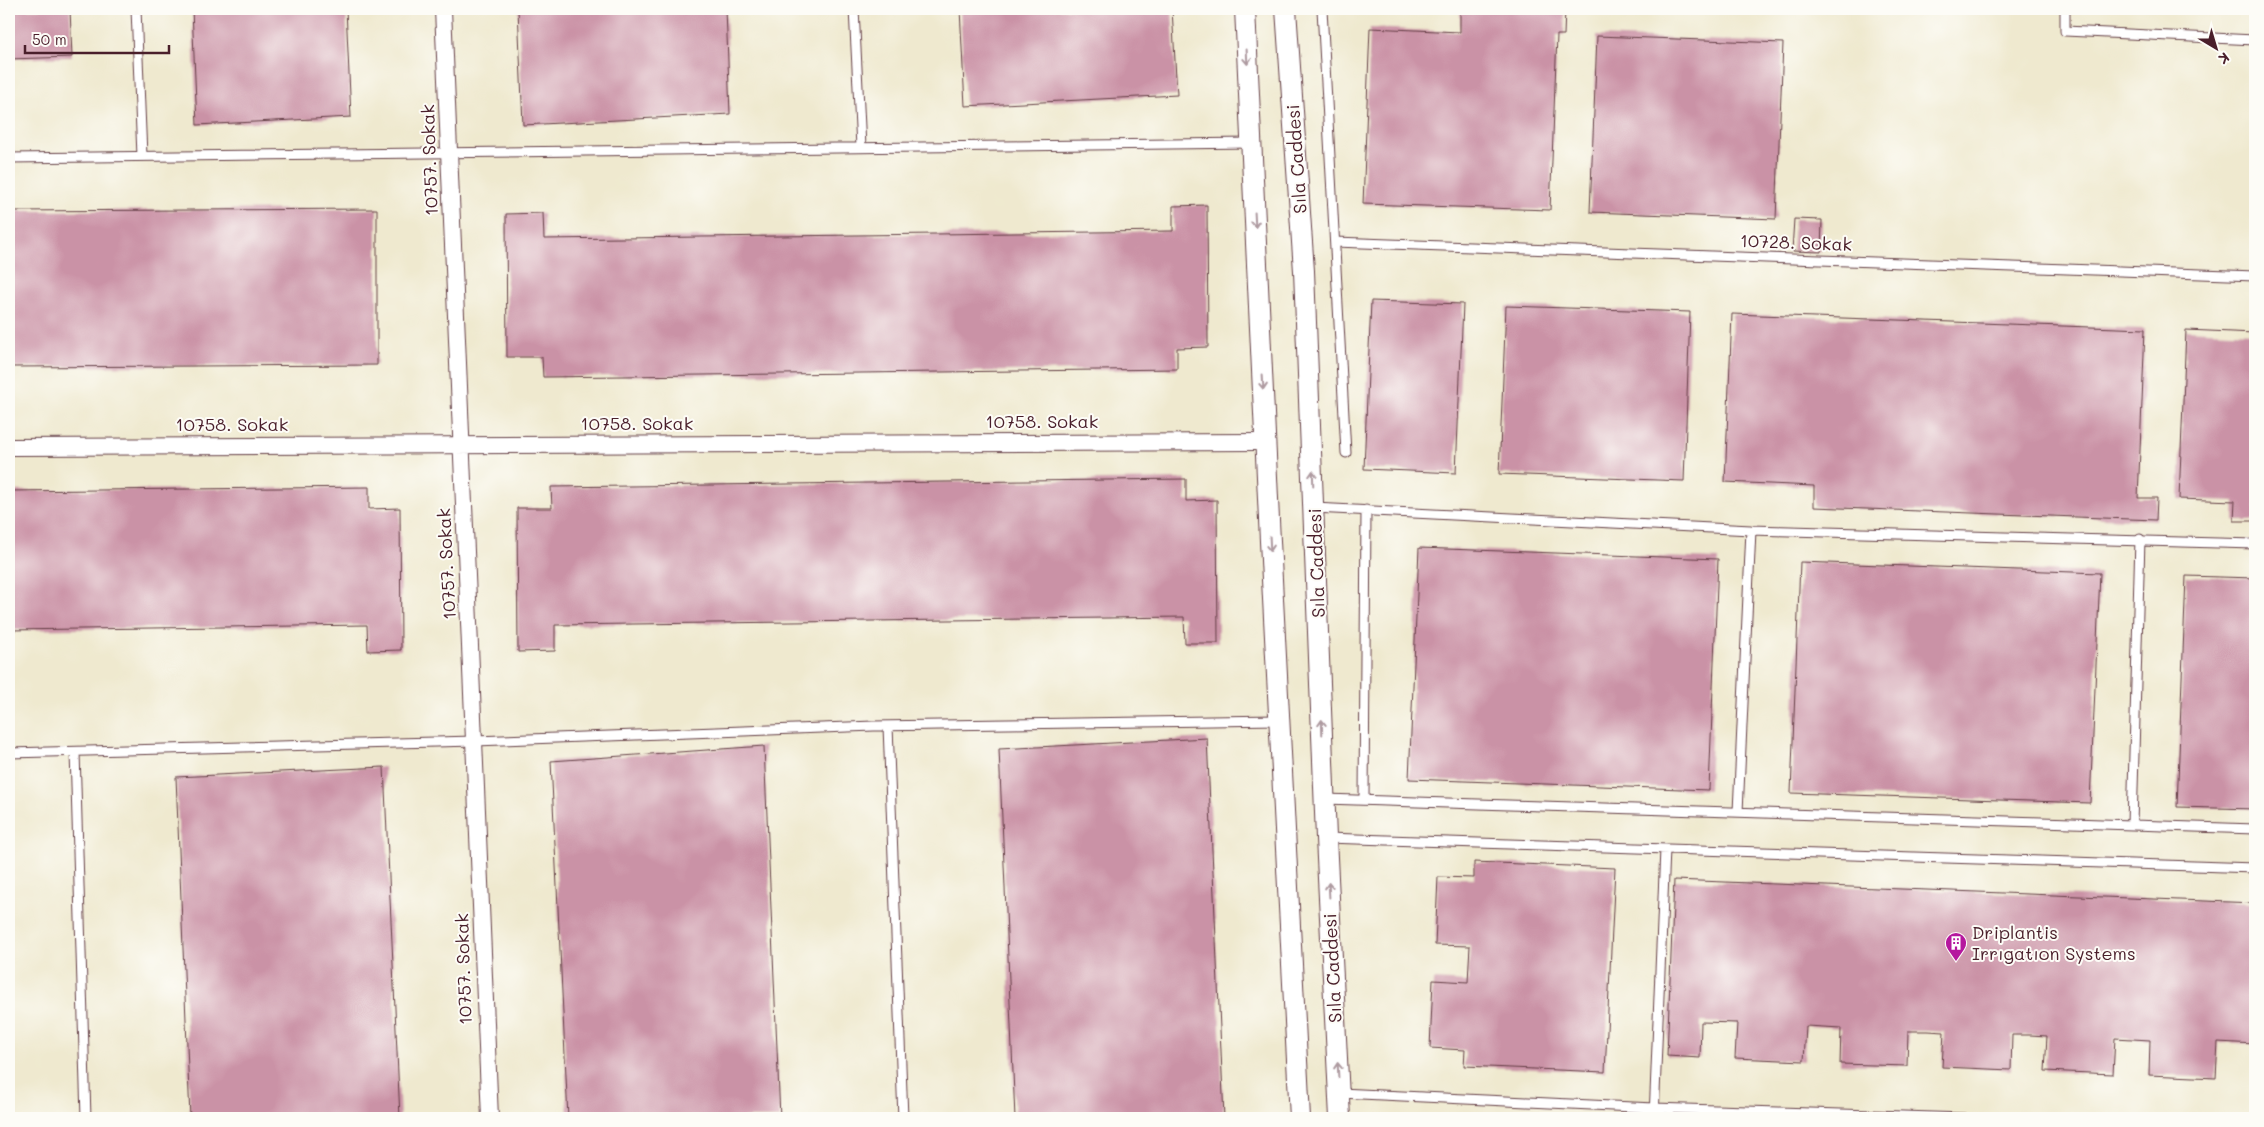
<svg xmlns="http://www.w3.org/2000/svg" width="2264" height="1127" viewBox="0 0 2264 1127" font-family="Mali,sans-serif">
<style>
.building{fill:#ca92a6}
.lines{fill:none;stroke-linecap:round;stroke-linejoin:round}
.service-casing{stroke:#633d44;stroke-width:11}
.minor-casing{stroke:#633d44;stroke-width:18}
.tertiary-casing{stroke:#633d44;stroke-width:22}
.service{stroke:#fff;stroke-width:9}
.minor{stroke:#fff;stroke-width:16}
.tertiary{stroke:#fff;stroke-width:20}
.oneway{stroke:#ae9aa0}
.labels{text-anchor:middle;stroke-width:4;stroke-linejoin:round;paint-order:stroke}
.street-label{font-size:18px;fill:#4a1f2b;stroke:#fdfcf7}
.poi-label{font-size:18px;fill:#4a1f2b;stroke:#fdfcf7;text-anchor:start}
</style>
<rect width="100%" height="100%" fill="#fdfcf7"/>
<filter id="ink" filterUnits="userSpaceOnUse"><feTurbulence type="fractalNoise" baseFrequency=".02" numOctaves="2"/><feDisplacementMap in="SourceGraphic" scale="10" xChannelSelector="R" yChannelSelector="G"/><feConvolveMatrix kernelMatrix="1 2 1 2 8 2 1 2 1" color-interpolation-filters="sRGB"/></filter>
<filter id="wash" filterUnits="userSpaceOnUse"><feTurbulence type="fractalNoise" baseFrequency=".0096" numOctaves="4" result="noise"/><feDisplacementMap in="SourceGraphic" scale="20" xChannelSelector="R" yChannelSelector="G"/><feGaussianBlur stdDeviation="1.12" result="paint"/><feColorMatrix in="noise" values="0 0 0 0 0 0 0 0 0 0 0 0 0 0 0 0 0 1.4 0 .05"/><feComposite in="paint" operator="in"/></filter>
<g filter="url(#wash)">
<rect width="100%" height="100%" fill="#efe9cf"/>
<g id="blocks">
<!-- building -->
<path class="building" d="M 9,9 L 70,9 L 72,57 L 9,59 Z
M 192,9 L 346,9 L 351,117 L 197,125 Z
M 518,9 L 726,9 L 730,114 L 523,125 Z
M 960,9 L 1172,9 L 1177,95 L 965,106 Z
M 1460,9 L 1565,9 L 1564,35 L 1557,35 L 1550,210 L 1363,204 L 1370,28 L 1460,32 Z
M 1597,36 L 1783,43 L 1776,219 L 1590,212 Z
M 1207,205 L 1208,347 L 1177,348 L 1177,369 L 543,377 L 542,357 L 507,357 L 506,214 L 543,213 L 544,239 L 1173,231 L 1173,206 Z
M 377,209 L 377,365 L 9,367 L 9,211 Z
M 1794,219 L 1822,220 L 1821,252 L 1792,251 Z
M 1371,301 L 1463,304 L 1456,473 L 1364,469 Z
M 1506,306 L 1690,312 L 1684,481 L 1499,474 Z
M 1732,314 L 2145,329 L 2138,498 L 2157,498 L 2156,520 L 1814,507 L 1814,486 L 1725,482 Z
M 2186,330 L 2255,333 L 2255,521 L 2234,521 L 2235,501 L 2179,499 Z
M 1186,479 L 1186,501 L 1217,500 L 1218,643 L 1185,643 L 1184,617 L 555,625 L 555,651 L 518,652 L 517,508 L 552,508 L 551,487 Z
M 369,487 L 369,509 L 400,508 L 401,650 L 368,651 L 367,625 L 9,630 L 9,491 Z
M 1419,548 L 1718,559 L 1709,790 L 1409,779 Z
M 1800,562 L 2100,573 L 2090,803 L 1791,793 Z
M 2186,576 L 2255,578 L 2255,809 L 2177,807 Z
M 1207,738 L 1224,1118 L 1015,1118 L 999,749 Z
M 764,746 L 780,1118 L 568,1118 L 551,761 Z
M 384,767 L 400,1118 L 190,1118 L 176,777 Z
M 1474,862 L 1615,868 L 1605,1072 L 1464,1066 L 1465,1050 L 1430,1048 L 1433,980 L 1468,982 L 1469,963 L 1470,946 L 1435,945 L 1438,877 L 1474,878 Z
M 1674,880 L 2255,903 L 2255,1044 L 2218,1042 L 2216,1078 L 2149,1075 L 2150,1040 L 2115,1038 L 2113,1074 L 2045,1071 L 2047,1036 L 2030,1035 L 2012,1035 L 2011,1070 L 1942,1067 L 1944,1032 L 1928,1031 L 1908,1031 L 1907,1066 L 1840,1064 L 1841,1028 L 1806,1026 L 1804,1061 L 1735,1058 L 1737,1023 L 1701,1022 L 1700,1058 L 1667,1056 Z"/>
</g>
</g>
<g filter="url(#ink)">
<use href="#blocks" fill-opacity="0" stroke="#633d44" stroke-width="1"/>
<g class="lines">
<!-- service casing -->
<g class="service-casing">
<path id="service" d="M 136,9 L 142,156
M 854,9 L 861,147
M 1322,9 L 1346,453
M 2065,9 L 2065,31 L 2255,40
M 9,158 L 1251,143
M 1335,242 L 2255,276
M 1314,508 L 1751,530 L 2255,544
M 888,726 L 903,1118
M 75,752 L 86,1118
M 9,753 L 475,741 L 874,726 L 1279,720
M 1325,799 L 2255,829
M 1364,800 L 1366,510
M 1738,812 L 1751,530
M 2132,825 L 2140,539
M 1326,838 L 2255,868
M 1340,1093 L 1654,1108 L 1964,1118
M 1654,1118 L 1665,849"/>
</g>
<!-- minor casing -->
<g class="minor-casing">
<path id="minor" d="M 443,9 L 490,1118
M 9,447 L 1265,442"/>
</g>
<!-- tertiary casing -->
<g class="tertiary-casing">
<path id="tertiary" d="M 1245,9 L 1270,541 L 1300,1118
M 1286,9 L 1304,271 L 1326,838 L 1340,1118"/>
</g>
<!-- service -->
<use href="#service" class="service"/>
<!-- minor -->
<use href="#minor" class="minor"/>
<!-- tertiary -->
<use href="#tertiary" class="tertiary"/>
</g>
<!-- one-way arrows -->
<defs><path id="oneway-shaft" d="M-6 0H5M1.5-3L5.5 0L1.5 3" fill="none" stroke-width="1.6" stroke-linecap="round" stroke-linejoin="round" transform="scale(1.25)"/></defs>
<g class="oneway">
<use href="#oneway-shaft" transform="translate(1247 57) rotate(87)"/>
<use href="#oneway-shaft" transform="translate(1255 220) rotate(87)"/>
<use href="#oneway-shaft" transform="translate(1263 382) rotate(87)"/>
<use href="#oneway-shaft" transform="translate(1313 478) rotate(-92)"/>
<use href="#oneway-shaft" transform="translate(1270 544) rotate(87)"/>
<use href="#oneway-shaft" transform="translate(1322 727) rotate(-92)"/>
<use href="#oneway-shaft" transform="translate(1329 890) rotate(-93)"/>
<use href="#oneway-shaft" transform="translate(1338 1070) rotate(-93)"/>
</g>
</g>
<!-- icons -->
<defs>
<g id="building-pin" transform="scale(1.125)"><path d="M0 17L-7.5 6A9.5 9.5 0 1 1 7.5 6Z" fill="#b5179e" stroke="#fdfcf7"/><path d="M-4-6H4V6H1V3H-1V6H-4ZM-2.5-4.3h1.7v1.8h-1.7ZM.8-4.3h1.7v1.8H.8ZM-2.5-1h1.7V.8h-1.7ZM.8-1h1.7V.8H.8Z" fill="#fff"/></g>
</defs>
<g fill-rule="evenodd">
<use href="#building-pin" x="1956" y="943"/>
</g>
<g class="labels">
<!-- street labels -->
<g class="street-label">
<text transform="translate(1297 159) rotate(-94)" y="6">Sıla Caddesi</text>
<text transform="translate(430 160) rotate(-92)" y="6">10757. Sokak</text>
<text transform="translate(1796 243) rotate(2)" y="6">10728. Sokak</text>
<text x="1042" y="428">10758. Sokak</text>
<text x="637" y="430">10758. Sokak</text>
<text x="232" y="431">10758. Sokak</text>
<text transform="translate(1317 563) rotate(-92)" y="6">Sıla Caddesi</text>
<text transform="translate(447 564) rotate(-93)" y="6">10757. Sokak</text>
<text transform="translate(1333 968) rotate(-93)" y="6">Sıla Caddesi</text>
<text transform="translate(464 969) rotate(-92)" y="6">10757. Sokak</text>
</g>
<!-- poi labels -->
<g class="poi-label">
<text x="1972" y="939">Driplantis<tspan x="1972" dy="21">Irrıgatıon Systems</tspan></text>
</g>
</g>
<!-- margin -->
<rect width="2264" height="1127" fill="none" stroke="#fdfcf7" stroke-width="30"/>
<!-- north arrow -->
<g transform="translate(2216 48) rotate(142)" stroke="#fdfcf7" stroke-width="4" paint-order="stroke">
<path d="M0-4L9 19L0 12L-9 19Z" fill="#4a1f2b"/>
<text y="-8" font-size="14" font-weight="bold" text-anchor="middle" fill="#4a1f2b">K</text>
</g>
<!-- scale -->
<path d="M25 45v8h144v-8" fill="none" stroke="#4a1f2b" stroke-width="2.5"/>
<text x="32" y="45" font-size="15" fill="#4a1f2b" stroke="#fdfcf7" stroke-width="4" paint-order="stroke">50 m</text>
</svg>
